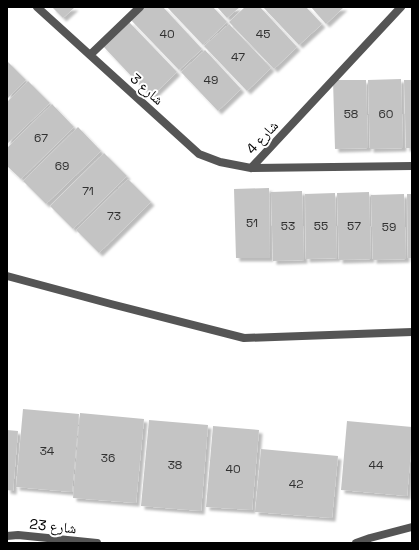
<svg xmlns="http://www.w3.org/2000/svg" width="419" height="550" viewBox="0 0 419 550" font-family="'Space Grotesk','Noto Naskh Arabic',sans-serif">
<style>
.building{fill:#c4c4c4;filter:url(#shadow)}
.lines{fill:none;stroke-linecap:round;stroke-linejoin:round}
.street{stroke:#555;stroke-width:8}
.labels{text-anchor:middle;stroke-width:4;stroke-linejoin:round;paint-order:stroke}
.number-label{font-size:12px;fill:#313131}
.street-label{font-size:14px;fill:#000;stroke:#fff}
</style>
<defs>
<filter id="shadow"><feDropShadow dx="3.5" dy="3.5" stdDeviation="1" flood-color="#0004"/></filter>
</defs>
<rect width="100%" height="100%" fill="#fff"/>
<!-- building -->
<path class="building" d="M 52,7 L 75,7 L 63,18 Z
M 145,7 L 163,7 L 202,49 L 179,70 L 131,20 Z
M 167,7 L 213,7 L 227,22 L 203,45 Z
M 217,7 L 240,7 L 227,18 Z
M 245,7 L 260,7 L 297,47 L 274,69 L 229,22 Z
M 263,7 L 306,7 L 322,24 L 299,45 Z
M 311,7 L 344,7 L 326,24 Z
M 129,22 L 177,72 L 151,97 L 103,46 Z
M 229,24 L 271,68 L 247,91 L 204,46 Z
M 205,50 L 241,89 L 218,111 L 181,72 Z
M 7,61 L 26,80 L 7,99 Z
M 401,79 L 403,148 L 370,149 L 368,80 Z
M 333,80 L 366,80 L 368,148 L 335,149 Z
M 404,80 L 412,80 L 412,148 L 406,148 Z
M 28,81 L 50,103 L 7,144 L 7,102 Z
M 52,104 L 74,127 L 21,179 L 7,166 L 7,148 Z
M 78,127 L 101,151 L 46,204 L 23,181 Z
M 104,153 L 127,176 L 73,229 L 50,206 Z
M 128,179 L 151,202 L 99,253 L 76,230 Z
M 269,188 L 270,258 L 236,258 L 234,189 Z
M 302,191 L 304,260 L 273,261 L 271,192 Z
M 369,192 L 371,259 L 339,260 L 337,193 Z
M 335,193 L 337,258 L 306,259 L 305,194 Z
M 404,194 L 406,259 L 373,260 L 371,195 Z
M 407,194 L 412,194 L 412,258 L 408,258 Z
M 23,409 L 79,414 L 72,492 L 16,487 Z
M 80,413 L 144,419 L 136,503 L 73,498 Z
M 149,420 L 208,425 L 201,511 L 141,506 Z
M 347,421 L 412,427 L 412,440 L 407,496 L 341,490 Z
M 213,426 L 259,430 L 252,510 L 206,507 Z
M 7,430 L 18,431 L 13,491 L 7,490 Z
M 261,449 L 338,456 L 332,518 L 255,512 Z"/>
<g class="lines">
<!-- street -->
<path class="street" d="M 37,7 L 199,154 L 220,162 L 251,168 L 412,166
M 90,55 L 140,7
M 251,168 L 401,7
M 7,276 L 111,304 L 244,338 L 412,332
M 7,536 L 18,535 L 97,543
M 356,543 L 370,538 L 412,527"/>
</g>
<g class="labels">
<!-- number labels -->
<g class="number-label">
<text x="167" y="38">40</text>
<text x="263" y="38">45</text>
<text x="238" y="61">47</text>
<text x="211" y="84">49</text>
<text x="351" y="118">58</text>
<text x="386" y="118">60</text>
<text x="41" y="142">67</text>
<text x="62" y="170">69</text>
<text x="88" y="195">71</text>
<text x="114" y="220">73</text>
<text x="252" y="227">51</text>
<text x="288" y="230">53</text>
<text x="321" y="230">55</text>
<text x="354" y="230">57</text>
<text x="389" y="231">59</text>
<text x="47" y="455">34</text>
<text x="108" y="462">36</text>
<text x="175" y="469">38</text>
<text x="376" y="469">44</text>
<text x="233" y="473">40</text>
<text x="296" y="488">42</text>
</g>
<!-- street labels -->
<g class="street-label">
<text transform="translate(147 89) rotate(42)" y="5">شارع 3</text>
<text transform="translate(262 137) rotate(-47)" y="5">شارع 4</text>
<text transform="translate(53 526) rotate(6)" y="5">شارع 23</text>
</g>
</g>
<!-- border -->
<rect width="419" height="550" fill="none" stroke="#000000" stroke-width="16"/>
</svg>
